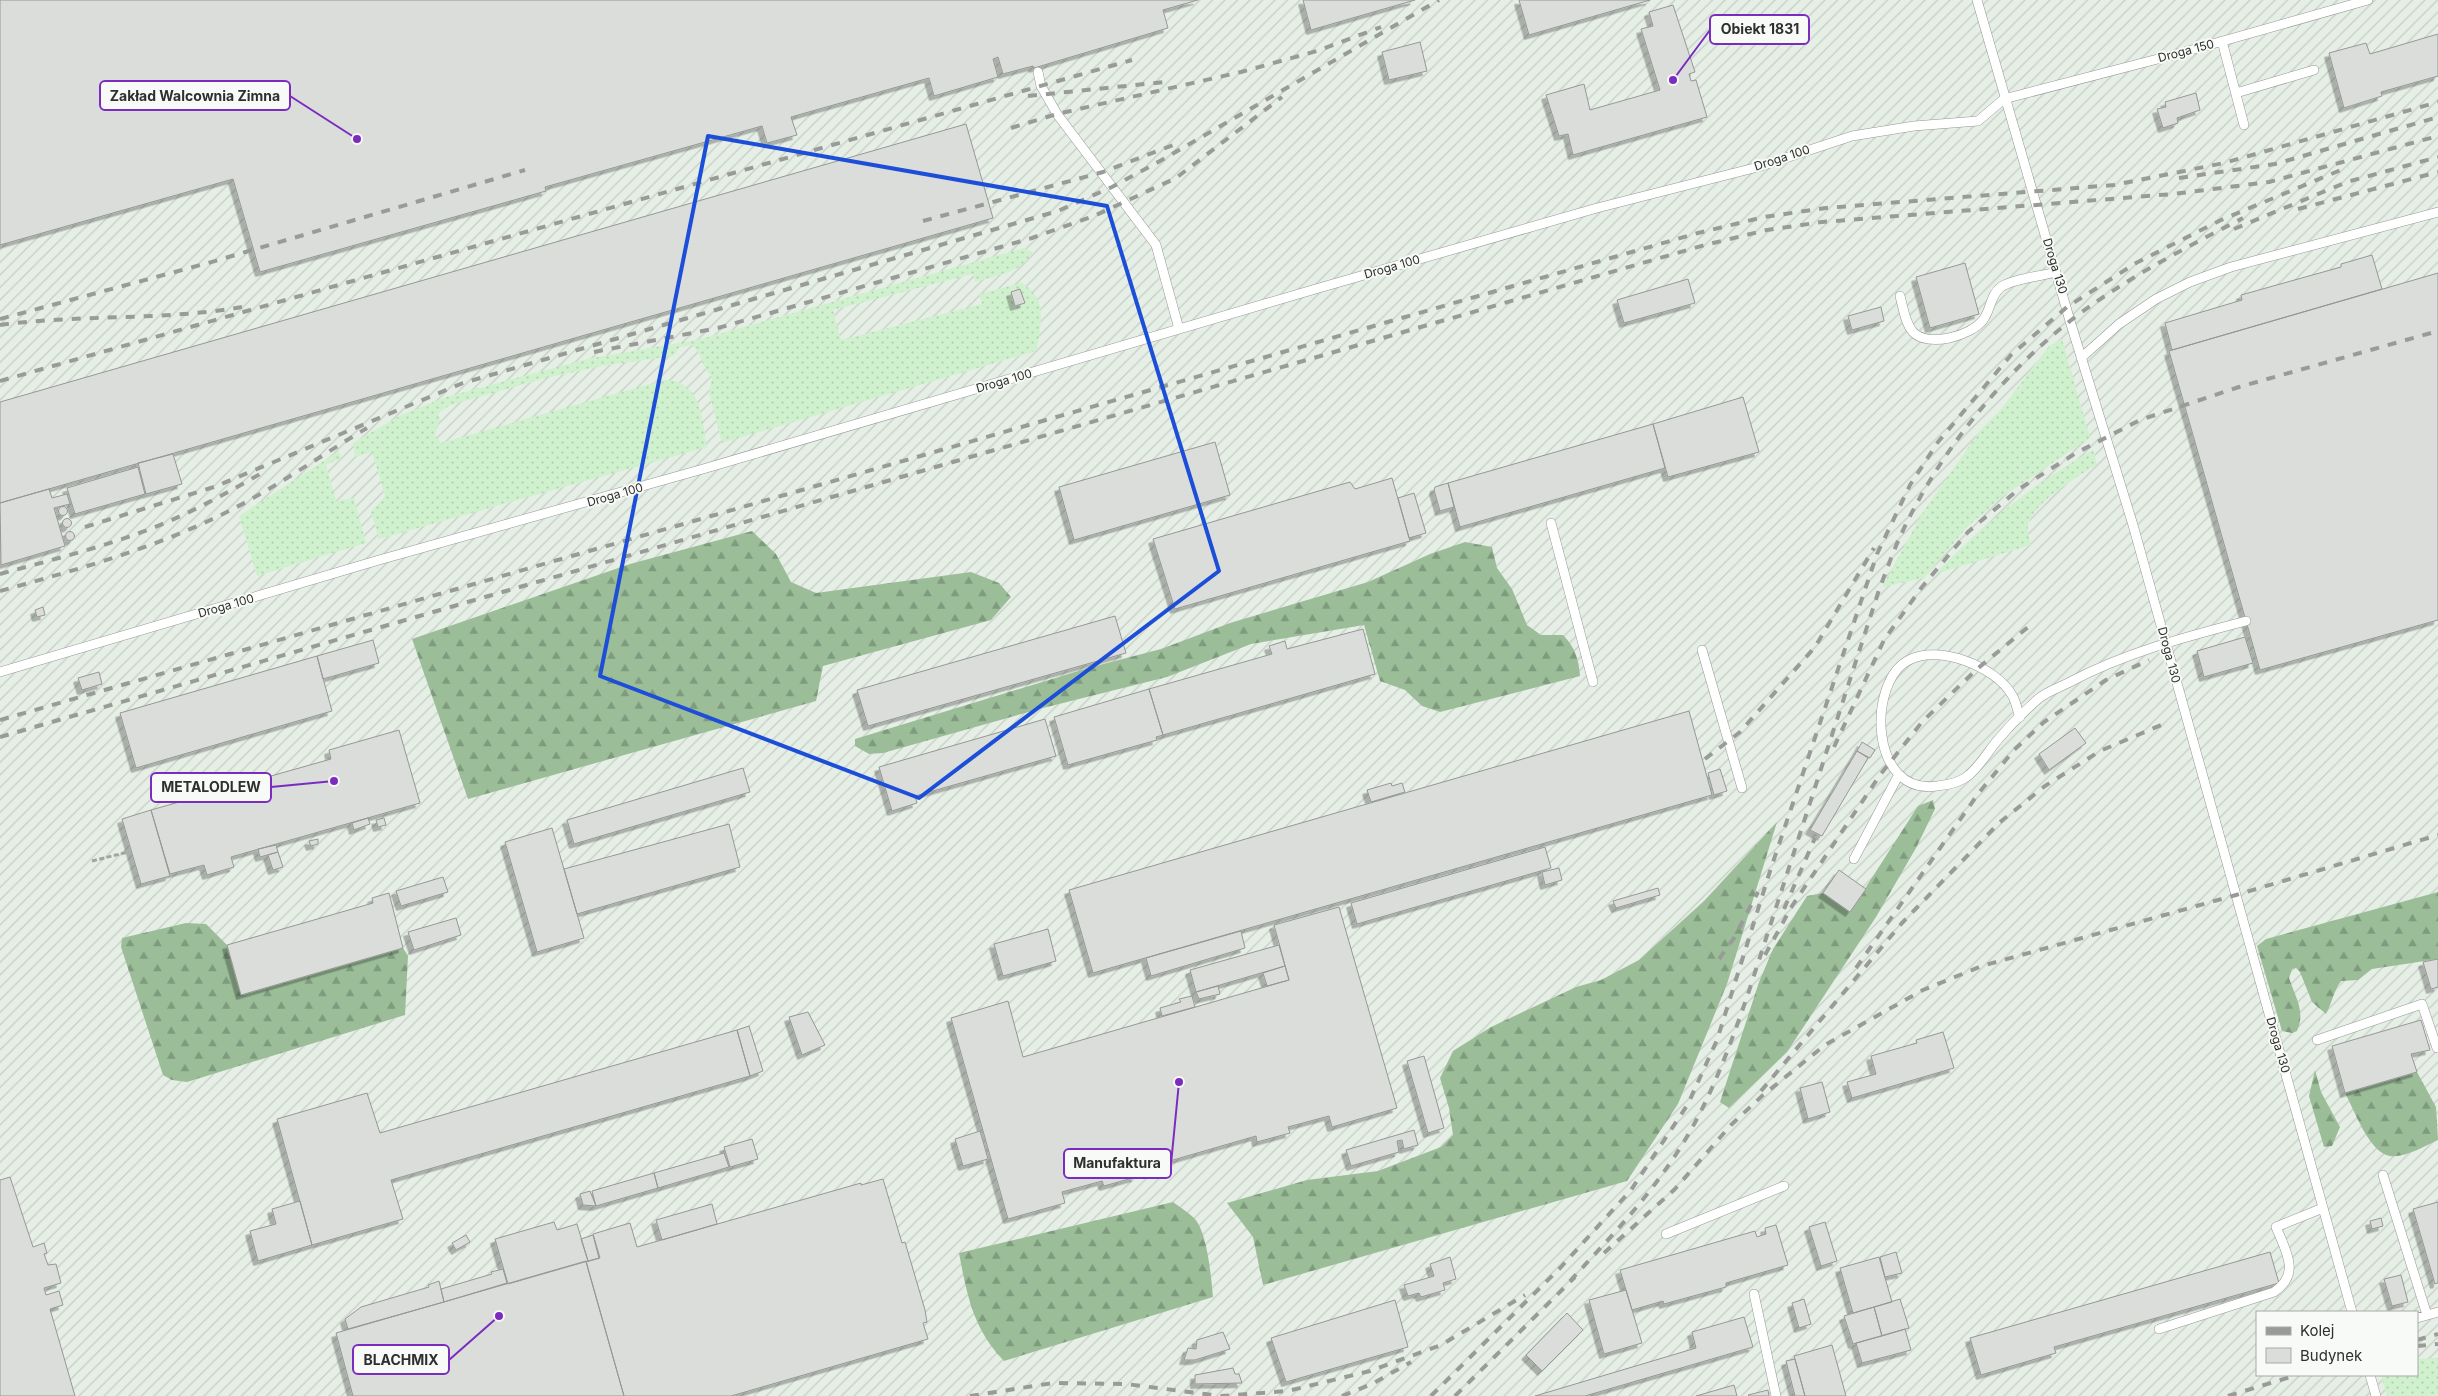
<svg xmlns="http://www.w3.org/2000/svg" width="2438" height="1396" viewBox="0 0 2438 1396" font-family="Inter,sans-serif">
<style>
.industrial{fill:url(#industrial-furrows);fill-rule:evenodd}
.grass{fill:url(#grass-dots)}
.forest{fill:url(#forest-firs)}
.building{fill:#daddda;stroke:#959895;filter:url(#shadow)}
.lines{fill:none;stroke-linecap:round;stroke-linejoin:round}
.lane-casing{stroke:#949794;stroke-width:10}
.path{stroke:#a2a4a2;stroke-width:3;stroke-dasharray:5 2.5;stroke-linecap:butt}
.lane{stroke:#fff;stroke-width:9}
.rail{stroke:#999b99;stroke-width:4;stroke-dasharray:9 9;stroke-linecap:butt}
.marked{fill:none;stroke:#1d4ed8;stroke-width:4;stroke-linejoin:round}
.labels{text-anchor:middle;stroke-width:4;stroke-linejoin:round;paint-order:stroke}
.street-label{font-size:12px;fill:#2e2f2e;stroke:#f7faf7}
.leader{fill:none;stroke:#7b2cbf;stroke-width:2}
.callout-dot{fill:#7b2cbf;stroke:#f7faf7;stroke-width:2}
.callout{fill:#f7faf7;stroke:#7b2cbf;stroke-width:2}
.callout-label{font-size:14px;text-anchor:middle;font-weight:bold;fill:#2e2f2e}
</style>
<defs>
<pattern id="industrial-furrows" width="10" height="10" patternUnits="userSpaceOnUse" patternTransform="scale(1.25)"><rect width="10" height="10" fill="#e6efe6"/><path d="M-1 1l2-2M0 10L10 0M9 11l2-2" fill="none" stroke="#c6cdc6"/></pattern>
<pattern id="grass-dots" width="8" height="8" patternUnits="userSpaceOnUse" patternTransform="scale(1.25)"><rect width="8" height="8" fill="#d0f1ce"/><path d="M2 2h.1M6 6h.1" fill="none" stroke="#b3cfb1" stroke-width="1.8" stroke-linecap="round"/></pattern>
<pattern id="forest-firs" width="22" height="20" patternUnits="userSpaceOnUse" patternTransform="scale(1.25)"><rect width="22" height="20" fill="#9bbe99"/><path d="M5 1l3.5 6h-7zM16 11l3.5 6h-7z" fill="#7f9b7d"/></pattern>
<filter id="shadow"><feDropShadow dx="-4.5" dy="4.5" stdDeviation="0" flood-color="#0004"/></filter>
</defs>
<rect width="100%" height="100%" fill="#f7faf7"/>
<!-- industrial -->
<path class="industrial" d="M 0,0 L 2438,0 L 2438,1396 L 0,1396 ZM 2257,1312 L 2417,1312 L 2417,1375 L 2257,1375 Z"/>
<!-- grass -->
<path class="grass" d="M 1024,248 L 1031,251 L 1032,254 C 1019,274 997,275 975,282 L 973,274 L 833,310 L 841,340 L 982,304 L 979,294 L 1021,283 C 1048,297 1042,325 1036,351 L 722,443 L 709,392 L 712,377 C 701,367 702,354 692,345 L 680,347 L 673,356 L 602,366 L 546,378 L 451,405 L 438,413 L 440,419 L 435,434 L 441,443 L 664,380 C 702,380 702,419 707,447 L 379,539 L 371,512 L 385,496 L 372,452 L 355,457 L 353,443 L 401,415 L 446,397 L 587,359 L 701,339 Z
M 2062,339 L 2090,438 L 2005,495 L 1967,527 L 1924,578 L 1882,587 L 1923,512 L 1979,432 L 2002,408 L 2049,346 Z
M 2093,450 L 2097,464 C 2078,477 2032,503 2028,526 C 2027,531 2030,539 2031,545 L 1935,574 C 1987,521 2029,487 2093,450 Z
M 339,451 L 341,458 L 326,465 L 336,501 L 354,498 L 366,543 L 257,576 L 239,516 Z
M 2438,1358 L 2438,1396 L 2387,1396 L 2381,1375 L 2417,1375 L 2417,1359 Z"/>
<!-- forest -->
<path class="forest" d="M 752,531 L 776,554 L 791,582 L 816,593 L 971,572 L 999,583 L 1011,597 L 991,620 L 823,666 L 816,701 L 468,799 L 412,639 L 630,564 Z
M 1465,542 L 1492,547 L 1497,568 L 1512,589 L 1527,625 L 1541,635 L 1563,635 C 1575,647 1579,660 1580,676 L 1440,712 L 1422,706 L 1405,690 L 1380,681 L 1364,625 L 1251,644 L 1167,677 L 1043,708 L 883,753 L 869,754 L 855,746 L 855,739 L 1088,668 L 1161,649 L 1230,623 L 1368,582 L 1430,554 Z
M 1933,800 L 1935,809 L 1916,848 L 1876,917 L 1787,1052 L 1729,1108 L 1720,1102 L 1759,982 L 1773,949 L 1807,896 L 1823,893 L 1850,912 L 1918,806 Z
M 1777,822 L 1727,984 L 1678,1104 L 1627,1181 L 1263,1285 L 1253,1237 L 1227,1203 L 1307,1180 L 1378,1171 L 1441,1147 L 1453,1135 L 1449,1108 L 1440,1078 L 1453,1051 L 1491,1027 L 1576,987 L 1601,980 L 1639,960 L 1704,901 Z
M 2438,892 L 2438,959 L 2372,969 L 2358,980 L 2341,981 C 2334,990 2332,1003 2326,1014 L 2312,1002 L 2300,972 L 2296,968 L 2292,969 L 2289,978 C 2295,996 2306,1012 2297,1031 L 2292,1033 L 2282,1031 L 2257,946 L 2266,939 Z
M 186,923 L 206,924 L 227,945 L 241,995 L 403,948 L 408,956 L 405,1015 L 187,1082 L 172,1080 L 163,1075 L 121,947 L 122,938 Z
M 2315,1070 L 2321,1092 L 2340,1127 L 2332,1146 L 2324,1147 L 2309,1096 Z
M 2417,1072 L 2436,1107 L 2438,1140 C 2425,1146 2405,1158 2390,1156 C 2369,1153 2354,1109 2345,1093 Z
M 1173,1202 C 1180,1207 1189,1213 1195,1219 C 1208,1235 1211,1277 1213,1297 L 1004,1361 C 973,1329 967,1295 959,1253 Z"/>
<!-- building -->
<path class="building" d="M 0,0 L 1198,0 L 1163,10 L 1168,28 L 1034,68 L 1033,66 L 1003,74 L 998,57 L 993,59 L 998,77 L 934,96 L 929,78 L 791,117 L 797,135 L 767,143 L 762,126 L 545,187 L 546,191 L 260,272 L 233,179 L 0,245 Z
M 1303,0 L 1415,0 L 1311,30 Z
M 1519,0 L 1650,0 L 1529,35 Z
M 1673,5 L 1695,72 L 1689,74 L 1691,81 L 1696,80 L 1707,117 L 1573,155 L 1568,134 L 1559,136 L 1546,95 L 1584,84 L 1590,110 L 1660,90 L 1641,29 L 1653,26 L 1649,12 Z
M 2438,34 L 2438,76 L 2381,92 L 2382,96 L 2344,108 L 2329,53 L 2366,43 L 2370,54 Z
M 1420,42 L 1427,71 L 1389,80 L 1382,52 Z
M 2196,93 L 2200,110 L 2177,118 L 2178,123 L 2163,128 L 2157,109 L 2166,107 L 2165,102 Z
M 966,124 L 993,218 L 0,503 L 0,402 Z
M 2372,255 L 2382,289 L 2172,350 L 2165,323 L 2242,300 L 2241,295 L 2341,267 L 2341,264 Z
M 1965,263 L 1979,314 L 1930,328 L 1916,277 Z
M 2438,273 L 2438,620 L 2260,670 L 2169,351 Z
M 1688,279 L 1695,303 L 1624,323 L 1617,300 Z
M 1020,289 L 1025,303 L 1015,306 L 1011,292 Z
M 1881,307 L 1884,321 L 1852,330 L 1848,316 Z
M 1743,397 L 1759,452 L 1668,477 L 1653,424 Z
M 1653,424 L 1665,468 L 1460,527 L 1448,483 Z
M 1215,442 L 1230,495 L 1074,540 L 1059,487 Z
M 173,454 L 182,484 L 146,494 L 138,463 Z
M 138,467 L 145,494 L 75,514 L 67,488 Z
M 1392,478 L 1410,541 L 1175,609 L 1153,539 L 1350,482 L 1355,489 Z
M 1448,483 L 1454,507 L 1440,511 L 1434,490 L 1435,487 Z
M 49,489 L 52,498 L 67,494 L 70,504 L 54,508 L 65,546 L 1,565 L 0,503 Z
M 1414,493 L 1426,533 L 1409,538 L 1398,498 Z
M58.5 511a4.5 4.5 0 1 1 9 0a4.5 4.5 0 1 1-9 0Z
M62.5 523a4.5 4.5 0 1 1 9 0a4.5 4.5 0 1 1-9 0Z
M65.5 536a4.5 4.5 0 1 1 9 0a4.5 4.5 0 1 1-9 0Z
M 43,607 L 45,615 L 37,617 L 35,610 Z
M 1115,616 L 1126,653 L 868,726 L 857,690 Z
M 1363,629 L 1375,674 L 1163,735 L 1149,689 L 1272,654 L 1269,646 L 1285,641 L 1287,649 Z
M 2245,637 L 2253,663 L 2204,677 L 2197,651 Z
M 373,640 L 379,663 L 323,679 L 317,656 Z
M 317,656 L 332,711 L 136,768 L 120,713 Z
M 99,672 L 102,684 L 82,690 L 78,678 Z
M 1149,689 L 1163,735 L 1156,737 L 1157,740 L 1068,765 L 1054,717 Z
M 1689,711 L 1712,795 L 1093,973 L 1069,890 Z
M 1045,719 L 1056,756 L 915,796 L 917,803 L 892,811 L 879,767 Z
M 2075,728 L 2086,743 L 2049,770 L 2039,754 Z
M 399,730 L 420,803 L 231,857 L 234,867 L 207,875 L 204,865 L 170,874 L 151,810 L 331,759 L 329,750 Z
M 1862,742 L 1875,750 L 1870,758 L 1857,751 Z
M 1857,751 L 1868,758 L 1822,836 L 1810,830 Z
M 743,768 L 750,792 L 574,844 L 567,820 Z
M 1720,769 L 1727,791 L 1714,795 L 1708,773 Z
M 1391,783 L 1392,786 L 1402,783 L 1405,792 L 1371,802 L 1367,790 Z
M 151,810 L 170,876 L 141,884 L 122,819 Z
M 368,818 L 370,824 L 354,830 L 352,823 Z
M 384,818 L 386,825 L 378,827 L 376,820 Z
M 729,824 L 740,867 L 577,914 L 564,869 Z
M 552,828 L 584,938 L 537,952 L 505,842 Z
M 318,839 L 318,844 L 311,846 L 309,841 Z
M 276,845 L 278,852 L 260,857 L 258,849 Z
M 1545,847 L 1551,868 L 1357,924 L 1351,903 Z
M 278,852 L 283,867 L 273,870 L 268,855 Z
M 1559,868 L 1562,880 L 1545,885 L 1542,872 Z
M 1839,870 L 1866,889 L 1850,912 L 1823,893 Z
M 443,877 L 448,892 L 401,906 L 396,891 Z
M 1658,888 L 1660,895 L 1616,908 L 1613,901 Z
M 389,893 L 403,948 L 241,995 L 227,945 L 373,903 L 372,898 Z
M 1339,907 L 1397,1108 L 1332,1127 L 1329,1116 L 1288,1127 L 1290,1133 L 1257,1142 L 1256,1136 L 1135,1171 L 1136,1177 L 1104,1186 L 1102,1181 L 1062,1192 L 1065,1203 L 1008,1219 L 951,1018 L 1008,1001 L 1023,1057 L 1289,980 L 1274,925 Z
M 456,918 L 461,935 L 414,950 L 408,932 Z
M 1048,929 L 1056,961 L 1003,976 L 994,944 Z
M 1241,931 L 1245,948 L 1151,976 L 1146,958 Z
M 1279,945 L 1285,966 L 1196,992 L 1190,970 Z
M 2438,959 L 2438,987 L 2431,989 L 2423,962 Z
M 1285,966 L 1289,980 L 1267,986 L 1263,973 Z
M 1218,986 L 1220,994 L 1199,999 L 1196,992 Z
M 1192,996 L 1195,1007 L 1162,1016 L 1160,1008 L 1181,1002 L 1179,999 Z
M 808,1012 L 825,1045 L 802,1055 L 789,1017 Z
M 2421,1020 L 2430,1050 L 2411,1054 L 2417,1072 L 2345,1093 L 2332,1046 Z
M 749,1026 L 763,1071 L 750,1076 L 737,1030 Z
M 737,1030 L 750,1076 L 391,1180 L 403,1219 L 312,1245 L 277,1119 L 367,1093 L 380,1133 Z
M 1943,1032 L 1954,1068 L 1852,1098 L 1847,1082 L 1876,1074 L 1871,1056 L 1917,1043 L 1916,1040 Z
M 1424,1056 L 1444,1128 L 1428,1133 L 1407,1061 Z
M 1822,1082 L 1830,1112 L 1808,1119 L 1800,1088 Z
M 1414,1130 L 1418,1145 L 1404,1149 L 1402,1140 L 1397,1141 L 1399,1152 L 1351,1166 L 1346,1150 Z
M 980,1131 L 988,1159 L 963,1166 L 955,1139 Z
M 752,1139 L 758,1159 L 730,1167 L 724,1147 Z
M 724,1153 L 729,1167 L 658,1188 L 654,1173 Z
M 654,1173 L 658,1188 L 596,1206 L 592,1191 Z
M 10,1177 L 33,1247 L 44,1243 L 47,1253 L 44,1254 L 48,1265 L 56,1264 L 61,1283 L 44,1288 L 46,1295 L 59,1291 L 63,1305 L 50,1309 L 75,1396 L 0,1396 L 0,1180 Z
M 883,1179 L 902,1243 L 905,1242 L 925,1310 L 927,1322 L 923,1323 L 928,1339 L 731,1396 L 624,1396 L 586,1262 L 600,1258 L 593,1234 L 630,1223 L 637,1247 L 861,1183 L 861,1185 Z
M 590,1191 L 596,1206 L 583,1205 L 580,1194 Z
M 300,1201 L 312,1245 L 258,1261 L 250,1231 L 276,1224 L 272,1209 Z
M 2438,1202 L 2438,1283 L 2435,1284 L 2413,1209 Z
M 712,1204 L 717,1224 L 662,1240 L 656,1220 Z
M 2381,1218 L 2383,1226 L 2372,1229 L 2370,1221 Z
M 554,1222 L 557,1230 L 577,1224 L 588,1261 L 508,1284 L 495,1239 Z
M 1825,1222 L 1837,1261 L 1821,1266 L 1809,1227 Z
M 1776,1225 L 1788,1265 L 1726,1283 L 1726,1287 L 1664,1304 L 1663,1301 L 1632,1310 L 1620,1270 L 1755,1231 L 1757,1237 L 1766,1234 L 1765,1228 Z
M 466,1235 L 470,1242 L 456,1250 L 452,1243 Z
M 593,1235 L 599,1258 L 588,1261 L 581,1239 Z
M 1896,1252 L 1902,1273 L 1885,1277 L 1880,1257 Z
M 2270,1252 L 2279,1283 L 2054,1347 L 2056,1353 L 1981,1375 L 1970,1338 Z
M 1450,1257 L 1456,1279 L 1443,1283 L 1445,1290 L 1421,1297 L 1419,1293 L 1408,1296 L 1404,1285 L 1434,1276 L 1430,1264 Z
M 1879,1257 L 1892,1302 L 1853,1313 L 1840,1268 Z
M 586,1261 L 624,1396 L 353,1396 L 336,1333 Z
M 503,1269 L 507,1283 L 444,1302 L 441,1289 L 492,1274 L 491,1272 Z
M 2401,1275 L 2408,1302 L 2392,1306 L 2384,1279 Z
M 439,1281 L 444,1302 L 348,1329 L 345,1319 L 361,1307 L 429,1287 L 428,1285 Z
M 1626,1290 L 1642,1343 L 1604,1354 L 1589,1300 Z
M 1804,1299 L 1811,1324 L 1799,1328 L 1792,1303 Z
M 1900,1299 L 1909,1328 L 1882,1336 L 1874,1307 Z
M 1395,1300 L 1408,1347 L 1286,1382 L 1271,1338 Z
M 1874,1307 L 1882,1336 L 1853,1344 L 1844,1316 Z
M 1567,1313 L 1583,1330 L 1542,1371 L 1526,1355 Z
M 1744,1317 L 1753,1347 L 1585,1396 L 1535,1396 L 1696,1348 L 1692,1332 Z
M 1905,1329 L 1911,1350 L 1862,1363 L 1856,1343 Z
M 1223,1332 L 1230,1349 L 1195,1360 L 1184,1360 L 1188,1348 L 1196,1349 L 1197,1340 Z
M 1832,1345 L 1846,1396 L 1805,1396 L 1794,1356 Z
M 1795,1359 L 1805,1396 L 1795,1396 L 1786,1361 Z
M 1233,1368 L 1235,1374 L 1239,1374 L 1242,1383 L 1195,1384 L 1195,1375 Z
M 1734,1385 L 1737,1396 L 1696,1396 Z
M 1768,1390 L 1769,1396 L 1749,1396 L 1748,1395 Z"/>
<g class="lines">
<!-- lane casing -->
<g class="lane-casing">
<path id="lane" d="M 1977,0 L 2070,321 L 2133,525 L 2352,1312
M 2222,41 L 2244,125
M 1038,72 L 1041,86 L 1057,114 L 1156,245 L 1179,329
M 2236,93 L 2314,70
M 1900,296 C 1903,307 1905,323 1913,332 C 1928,348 1971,336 1983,320 C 1991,310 1990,295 2001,287 C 2012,279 2042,276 2056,272
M 2081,358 L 2119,324 L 2156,299 L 2190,282 L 2231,267 L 2438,212
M 1551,523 L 1593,682
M 1702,650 L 1742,788
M 0,672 L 379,560 L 703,469 L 1319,288 L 1597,208 L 1758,167 L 1852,136 L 1914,126 L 1978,121 L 2004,99 L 2177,54 L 2368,0
M 2020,717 C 2017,710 2016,701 2012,695 C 1996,667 1939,644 1909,660 C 1867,681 1869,796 1937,786 C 1948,785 1961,782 1969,775 C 1982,764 1991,746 2003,734 C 2013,722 2026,710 2038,699 C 2046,692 2058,688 2068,683 C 2124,653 2185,637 2246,621
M 1854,859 L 1898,776
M 2317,1040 L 2422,1004 L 2437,1048
M 2383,1175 L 2427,1315
M 1666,1234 L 1784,1186
M 1754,1294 L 1776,1396
M 2417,1318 L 2438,1312
M 2159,1329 L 2274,1292 C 2301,1274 2286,1251 2276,1227 L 2323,1208
M 2370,1375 L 2376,1396"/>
</g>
<!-- path -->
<path class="path" d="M 92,861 L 128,852"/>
<!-- lane -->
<use href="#lane" class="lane"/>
<!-- rail -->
<path class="rail" d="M 1028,96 L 1165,82
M 1011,128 L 1057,114 L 1241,72 L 1317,51 L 1381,27
M 2179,178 L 2275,164 L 2438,117
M 2298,209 L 2438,172
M 923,221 L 1103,172 L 1181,142
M 2234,229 L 2347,182 L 2438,157
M 0,319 L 208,263 L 525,170
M 0,325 C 80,314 162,321 242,307
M 594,352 L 718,328 L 1032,238 L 1094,216 L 1176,178 L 1282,97
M 0,381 L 1132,60
M 85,527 L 214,487 L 463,383 L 1058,211 L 1112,187 L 1160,161 L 1439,0
M 0,574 C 55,559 112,545 165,523 C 200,508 234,489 267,470
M 0,591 C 76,570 152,549 223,514 C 272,490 320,456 367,428
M 0,720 L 1698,233 L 1764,217 L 1826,208 L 2114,185 L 2224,163 L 2438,102
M 0,737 L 1705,245 L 1767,230 L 1822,222 L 2173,194 L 2269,182 L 2438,136
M 1834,747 L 1884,640 L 1922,587 L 1968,532 L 2019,489 L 2076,453 L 2140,420 L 2239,387 L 2438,331
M 1705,759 L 1740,732 L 1815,647 L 1874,548
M 1784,909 L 1815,838
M 1765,955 L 1792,906 L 1880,775 L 1922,722 L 1977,669 L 2033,623
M 1719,959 L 1734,938 L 1758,892
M 1856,968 L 1978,794 L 2014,750 L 2044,722 L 2106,680 L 2149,660
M 1761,1091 L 1902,923 L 1999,823 L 2045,786 L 2100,751 L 2166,723
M 1604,1253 L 1675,1189 L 1731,1125 L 1762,1096 L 1825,1045 L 1923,990 L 1982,966 L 2236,895 L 2438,835
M 1570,1281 C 1605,1243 1641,1206 1670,1163 C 1706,1112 1728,1052 1748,994 L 1879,590 C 1886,572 1892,554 1900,537 C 1936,457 2001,375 2070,321 C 2123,280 2183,249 2243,218
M 2417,1340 L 2438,1334
M 2417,1346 L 2438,1344
M 970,1396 L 1053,1383 L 1126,1384 L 1221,1396 L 1288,1391 L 1370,1371 L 1441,1345 L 1525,1295
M 1342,1396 L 1372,1384 L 1411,1362
M 1431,1396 L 1561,1267 L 1631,1190 L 1688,1104 L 1717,1040 L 1771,868 L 1877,554 L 1910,485 L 1938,442 L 2011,355 L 2067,307 L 2136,263 L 2221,220 L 2348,167
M 1455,1396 L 1575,1277
M 2228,1396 L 2297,1375"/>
</g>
<!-- marked area -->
<path class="marked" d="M 708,136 L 1107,206 L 1219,571 L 919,798 L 600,676 Z"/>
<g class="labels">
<!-- street labels -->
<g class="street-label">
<text transform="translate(2186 51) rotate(-15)" y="4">Droga 150</text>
<text transform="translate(1782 158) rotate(-18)" y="4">Droga 100</text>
<text transform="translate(2055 266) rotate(73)" y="4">Droga 130</text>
<text transform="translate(1392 267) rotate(-16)" y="4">Droga 100</text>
<text transform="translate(1004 381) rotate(-16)" y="4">Droga 100</text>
<text transform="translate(615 495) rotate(-16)" y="4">Droga 100</text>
<text transform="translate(226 606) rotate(-16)" y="4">Droga 100</text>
<text transform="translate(2169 655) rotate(75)" y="4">Droga 130</text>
<text transform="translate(2278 1045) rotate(74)" y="4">Droga 130</text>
</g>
</g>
<!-- callouts -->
<path class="leader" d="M1673 80L1710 30M357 139L290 96M334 781L271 787M1179 1082L1171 1164M499 1316L449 1360"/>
<g class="callout-dot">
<circle cx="1673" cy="80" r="5"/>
<circle cx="357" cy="139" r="5"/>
<circle cx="334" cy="781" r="5"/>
<circle cx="1179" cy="1082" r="5"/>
<circle cx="499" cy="1316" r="5"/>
</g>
<g class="callout">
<rect x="1710" y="15" width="99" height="29" rx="5"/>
<rect x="100" y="81" width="190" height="29" rx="5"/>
<rect x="151" y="773" width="120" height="29" rx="5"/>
<rect x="1064" y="1149" width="107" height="29" rx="5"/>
<rect x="353" y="1345" width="96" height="29" rx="5"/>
</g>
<g class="callout-label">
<text x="1760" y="34">Obiekt 1831</text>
<text x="195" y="101">Zakład Walcownia Zimna</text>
<text x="211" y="792">METALODLEW</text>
<text x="1117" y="1168">Manufaktura</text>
<text x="401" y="1365">BLACHMIX</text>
</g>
<!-- legend -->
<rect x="2256" y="1311" width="162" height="65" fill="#f7faf7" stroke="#a7a9a7"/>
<rect x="2266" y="1327" width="25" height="8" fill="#999b99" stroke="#a7a9a7"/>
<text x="2300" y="1336" font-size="15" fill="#2e2f2e">Kolej</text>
<rect x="2266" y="1348" width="25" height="15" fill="#daddda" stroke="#a7a9a7"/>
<text x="2300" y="1361" font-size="15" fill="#2e2f2e">Budynek</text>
</svg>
